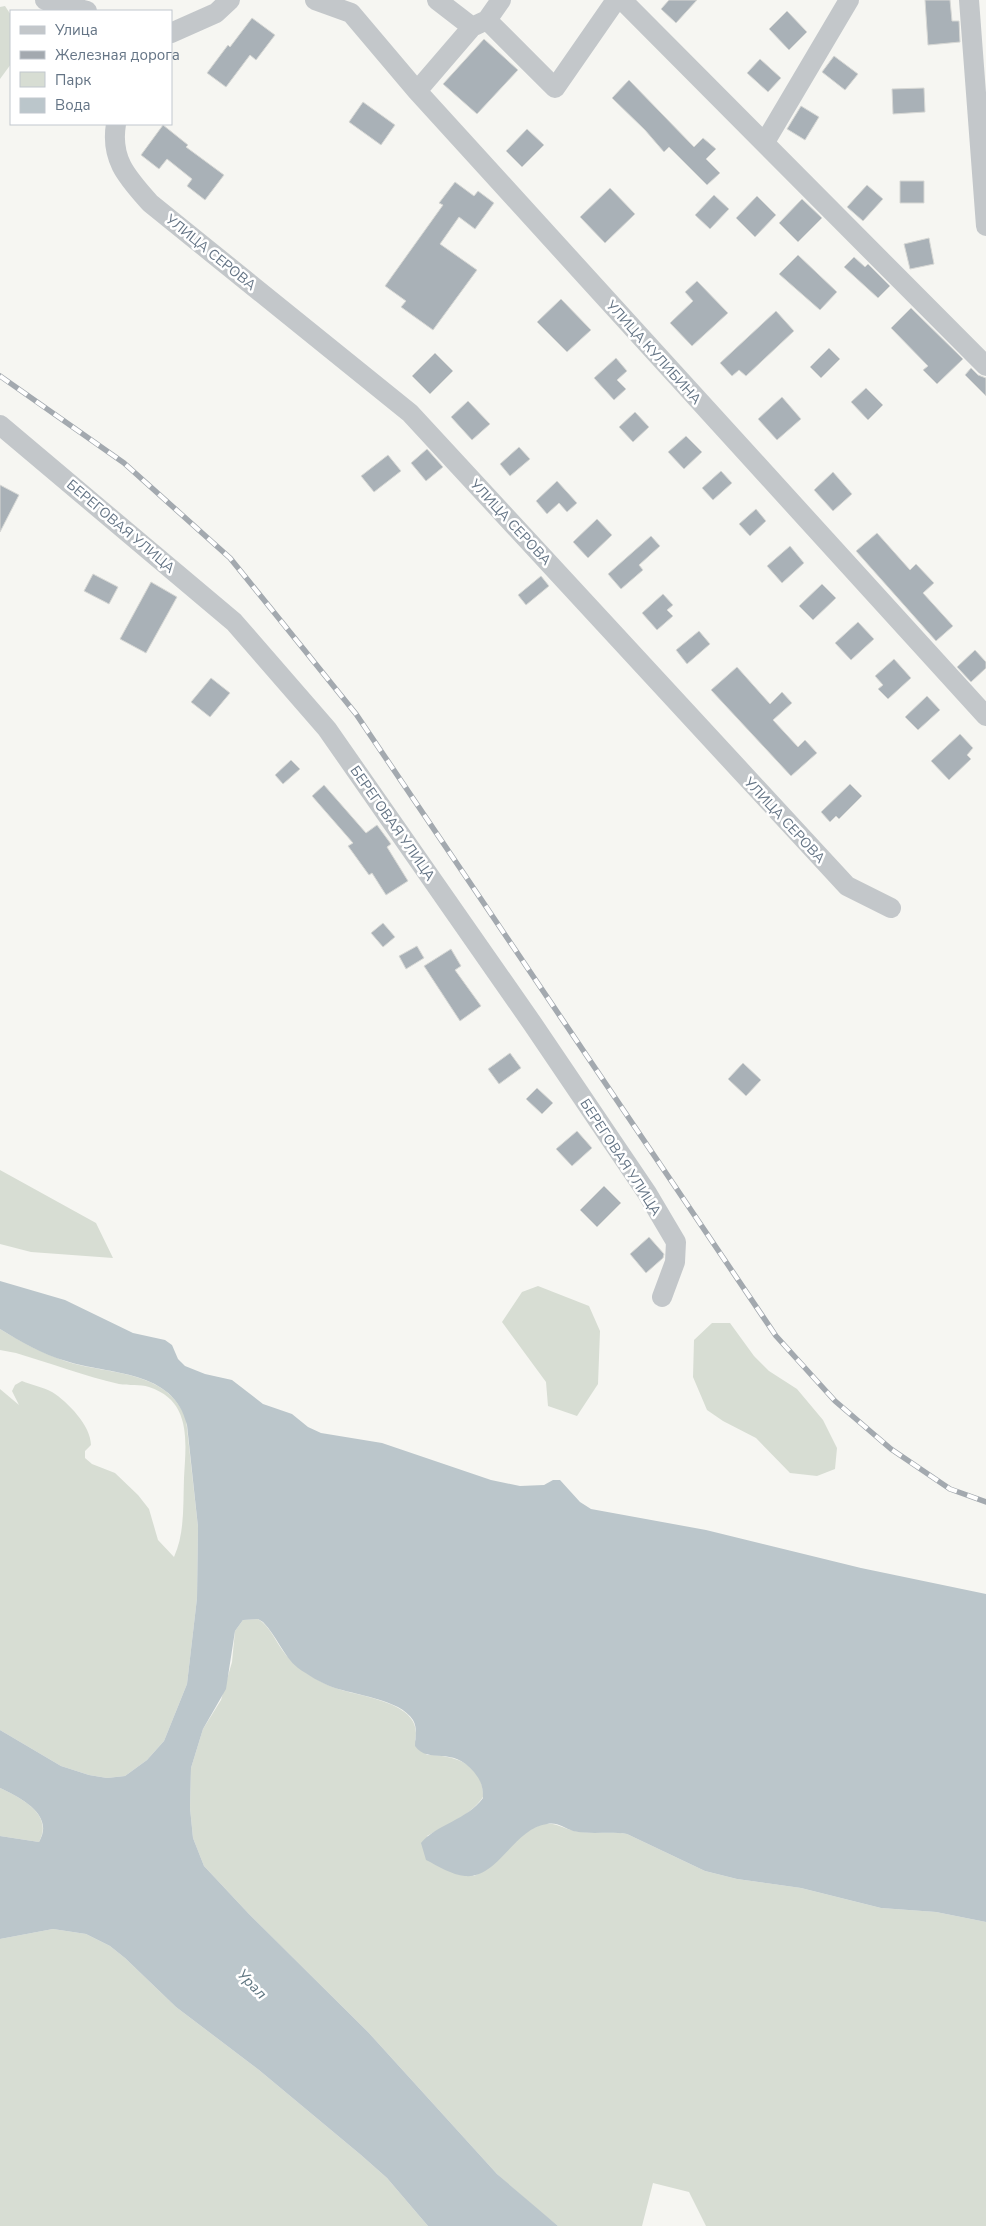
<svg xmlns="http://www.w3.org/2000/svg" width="986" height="2226" viewBox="0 0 986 2226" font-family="'Nunito Sans',sans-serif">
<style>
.green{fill:#d7ddd3}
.water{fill:#bbc6cb}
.building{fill:#a9b1b7;stroke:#d7d8d5}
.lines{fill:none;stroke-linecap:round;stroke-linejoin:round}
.street{stroke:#c3c7ca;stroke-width:20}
.rail-casing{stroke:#a3a9af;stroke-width:5.5}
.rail{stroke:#fff;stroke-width:4;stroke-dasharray:11;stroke-linecap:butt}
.labels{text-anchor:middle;stroke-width:5;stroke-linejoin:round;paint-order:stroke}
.street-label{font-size:14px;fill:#647485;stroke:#fff}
.water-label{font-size:15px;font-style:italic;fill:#5f7681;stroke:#fff}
</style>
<rect width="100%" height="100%" fill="#f6f6f2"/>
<!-- green -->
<path class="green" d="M 5,6 L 11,15 L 10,40 L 11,64 L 0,79 L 0,7 Z
M 0,1170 L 96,1223 L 113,1258 L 31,1252 L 0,1244 Z
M 538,1286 L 589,1306 L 600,1331 L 598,1384 L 577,1416 L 548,1406 L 546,1382 L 502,1322 L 522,1292 Z
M 712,1323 L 730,1323 L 754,1356 L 769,1371 L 797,1389 L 823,1420 L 837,1448 L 835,1469 L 817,1476 L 790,1473 L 756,1438 L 723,1421 L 707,1410 L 693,1377 L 694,1340 Z
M 0,1329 C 21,1342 42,1353 65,1361 C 107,1375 168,1369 186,1419 L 198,1527 L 197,1598 L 187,1684 L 164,1741 L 147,1760 L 125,1776 L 107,1778 L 89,1775 L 61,1766 L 0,1730 L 0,1389 L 19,1405 L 12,1391 L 15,1385 L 22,1381 C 32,1385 43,1387 52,1392 C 68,1402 91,1426 91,1445 L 85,1451 L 85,1458 L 92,1464 L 115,1473 L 138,1495 L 149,1509 L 158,1540 L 174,1557 C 185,1533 183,1504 184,1478 C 186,1442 192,1401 149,1387 C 140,1384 129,1386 119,1384 C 84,1376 50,1363 16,1353 L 0,1350 Z
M 258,1619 C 271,1627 276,1643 286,1655 C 297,1668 314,1679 330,1686 C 354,1697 425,1700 415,1740 L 427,1755 C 454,1755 484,1764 483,1797 C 470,1816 447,1825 427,1836 L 474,1876 C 500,1865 509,1842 530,1830 C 554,1816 559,1830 581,1832 C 596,1834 611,1831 627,1834 L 705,1871 L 737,1879 L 801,1888 L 881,1908 L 936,1912 L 986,1922 L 986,2226 L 706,2226 L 689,2192 L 653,2183 L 642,2226 L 558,2226 L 537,2209 L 497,2174 L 368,2032 L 248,1913 L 204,1866 L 193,1838 L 190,1808 L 191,1768 L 203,1729 L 221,1700 L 232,1662 L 235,1631 L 243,1620 Z
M 0,1788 C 21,1798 54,1814 39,1842 L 0,1836 Z
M 53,1929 L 86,1934 L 110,1946 L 125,1958 L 176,2007 L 259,2070 L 361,2155 L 387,2178 L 428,2226 L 0,2226 L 0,1939 Z"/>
<!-- water -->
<path class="water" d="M 0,1281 L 65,1300 L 133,1333 L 165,1340 L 172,1345 L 178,1359 L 185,1366 L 205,1374 L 232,1380 L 263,1404 L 292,1414 L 308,1427 L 321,1433 L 382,1443 L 491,1480 L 520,1486 L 544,1485 L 553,1480 L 560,1480 L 580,1502 L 591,1509 L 706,1530 L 861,1568 L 986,1594 L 986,1922 L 936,1912 L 881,1908 L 801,1888 L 737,1879 L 705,1871 L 627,1834 C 609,1831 591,1835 573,1831 C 564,1828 558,1822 547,1824 C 514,1828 498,1879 465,1876 C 452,1875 438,1866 426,1860 L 421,1843 C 437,1824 467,1820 483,1798 C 483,1786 481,1781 474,1772 C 452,1745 429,1765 415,1746 C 415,1737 418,1729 413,1720 C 400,1699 354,1695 332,1687 C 321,1683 308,1675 298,1668 C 283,1656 277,1636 263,1622 L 258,1619 L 243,1620 L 235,1631 L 226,1689 L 203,1729 L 191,1768 L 190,1808 L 193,1838 L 204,1866 L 248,1913 L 368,2032 L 497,2174 L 558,2226 L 428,2226 L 387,2178 L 361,2155 L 259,2070 L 176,2007 L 125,1958 L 110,1946 L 86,1934 L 53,1929 L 0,1939 L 0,1836 L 39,1842 C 55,1815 21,1798 0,1788 L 0,1730 L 61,1766 L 89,1775 L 107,1778 L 125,1776 L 147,1760 L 164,1741 L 187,1684 L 197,1598 L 198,1527 L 187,1425 C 174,1369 109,1375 66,1361 C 42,1354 21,1342 0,1329 Z"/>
<!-- building -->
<path class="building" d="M 669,0 L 697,0 L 676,23 L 661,9 Z
M 925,0 L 950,0 L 952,21 L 959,21 L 960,42 L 928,45 Z
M 787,11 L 807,32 L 789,50 L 769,29 Z
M 252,18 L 275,35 L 256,60 L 250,55 L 226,87 L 207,73 L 228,45 L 230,47 Z
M 484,39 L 518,70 L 477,114 L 443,84 Z
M 834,56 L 858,74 L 845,90 L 822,72 Z
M 760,59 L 781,78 L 768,92 L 747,73 Z
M 629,80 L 694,147 L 703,138 L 716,149 L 706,159 L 720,173 L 707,185 L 669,147 L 664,152 L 645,130 L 612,98 Z
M 924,88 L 925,112 L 893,114 L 892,89 Z
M 363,102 L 395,125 L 381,145 L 349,122 Z
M 801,106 L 819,117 L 805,140 L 787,129 Z
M 163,125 L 188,145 L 186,147 L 224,175 L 205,200 L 187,186 L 192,179 L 167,159 L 159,169 L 141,155 Z
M 527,129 L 544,145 L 522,167 L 506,151 Z
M 900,181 L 924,181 L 924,203 L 900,203 Z
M 455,182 L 474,196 L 478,191 L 494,203 L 475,229 L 459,217 L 440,244 L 477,270 L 433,330 L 401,307 L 406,301 L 385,286 L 443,205 L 439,203 Z
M 867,185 L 883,199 L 863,221 L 847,207 Z
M 610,188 L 635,214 L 605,243 L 580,217 Z
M 714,195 L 729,209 L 710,229 L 695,215 Z
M 757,196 L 776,215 L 755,237 L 736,218 Z
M 802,199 L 822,218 L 798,242 L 779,223 Z
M 929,238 L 934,264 L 910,269 L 904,244 Z
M 798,255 L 837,292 L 820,310 L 779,274 Z
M 854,257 L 865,267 L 868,264 L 890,286 L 878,298 L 844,267 Z
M 697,281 L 728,313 L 692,346 L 670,323 L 693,301 L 685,292 Z
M 561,299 L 591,330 L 567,352 L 537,322 Z
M 911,308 L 963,359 L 937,384 L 923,370 L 928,366 L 891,328 Z
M 776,311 L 794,331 L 746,376 L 739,370 L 732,376 L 720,363 Z
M 829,348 L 840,359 L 821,378 L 810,367 Z
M 435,353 L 453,371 L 430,394 L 412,376 Z
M 616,358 L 627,371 L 617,380 L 626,389 L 614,400 L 594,378 Z
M 971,368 L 978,375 L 986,378 L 986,396 L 965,375 Z
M 866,388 L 883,405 L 868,420 L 851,402 Z
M 782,397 L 801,419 L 777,440 L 758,419 Z
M 468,401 L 490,424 L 472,440 L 451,417 Z
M 635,412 L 649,427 L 633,442 L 619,427 Z
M 686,436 L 702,452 L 684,469 L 668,452 Z
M 519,447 L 530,459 L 510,476 L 500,464 Z
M 427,449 L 443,467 L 426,481 L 411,463 Z
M 388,455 L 401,471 L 374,492 L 361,476 Z
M 721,471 L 732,483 L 713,500 L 702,488 Z
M 833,472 L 852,494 L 833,511 L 814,490 Z
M 557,481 L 577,503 L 567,512 L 559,503 L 547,514 L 536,501 Z
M 0,485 L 19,495 L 0,532 Z
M 756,509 L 766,521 L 750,536 L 739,524 Z
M 597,519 L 612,535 L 588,558 L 573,542 Z
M 877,533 L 910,570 L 916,564 L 934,583 L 923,593 L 953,626 L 936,641 L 856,551 Z
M 651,536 L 660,546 L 639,565 L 643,570 L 621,589 L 608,574 Z
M 790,546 L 804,563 L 782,583 L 767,566 Z
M 93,574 L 118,587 L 109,604 L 84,591 Z
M 541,576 L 549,586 L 526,605 L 518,595 Z
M 151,582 L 177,597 L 146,653 L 120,639 Z
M 822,584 L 836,598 L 813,620 L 799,606 Z
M 663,594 L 673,605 L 667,610 L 673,616 L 657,630 L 642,613 Z
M 858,622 L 874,639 L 851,660 L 835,643 Z
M 699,631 L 710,644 L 687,664 L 676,650 Z
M 975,650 L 986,662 L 986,668 L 971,682 L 957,667 Z
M 894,659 L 911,678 L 888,699 L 878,689 L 883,685 L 875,676 Z
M 737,667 L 770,704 L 782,692 L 792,703 L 773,720 L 798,747 L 805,740 L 817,753 L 791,776 L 711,690 Z
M 211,678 L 230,693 L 210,717 L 191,702 Z
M 927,696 L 940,710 L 918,730 L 905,717 Z
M 960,734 L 973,748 L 967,755 L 971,759 L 949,780 L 931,761 Z
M 291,760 L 300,769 L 283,784 L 275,775 Z
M 850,784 L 862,796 L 839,819 L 836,816 L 830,822 L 821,812 Z
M 324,785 L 366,833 L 377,825 L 391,844 L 387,847 L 408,881 L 386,895 L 372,873 L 369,875 L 348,846 L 353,843 L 312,796 Z
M 383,923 L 395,937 L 383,947 L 371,933 Z
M 417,946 L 424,958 L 406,969 L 399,956 Z
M 451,949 L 461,966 L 455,970 L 481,1006 L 460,1021 L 424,966 Z
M 510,1053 L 521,1068 L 499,1084 L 488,1069 Z
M 743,1063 L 761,1080 L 746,1096 L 728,1079 Z
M 537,1088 L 553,1103 L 542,1114 L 526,1099 Z
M 577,1131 L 592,1148 L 572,1166 L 556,1149 Z
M 604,1186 L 621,1203 L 597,1227 L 580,1210 Z
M 649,1237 L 664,1254 L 663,1258 L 646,1273 L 630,1254 Z"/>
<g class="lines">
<!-- street -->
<path class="street" d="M 45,0 L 87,11
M 315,0 L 351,13 L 417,91 L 986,716
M 437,0 L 472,27
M 622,0 L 986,366
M 969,0 L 986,226
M 487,20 L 555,88 L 616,0
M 487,20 L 501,0
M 171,33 L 216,13 L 230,0
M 417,91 L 472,27 L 487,20
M 116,124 C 110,160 128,178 150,203 L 410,413 L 847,886 L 891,908
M 765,142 L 849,0
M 0,425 L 234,622 L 327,729 L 532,1023 L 647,1193 L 676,1242 L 675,1262 L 662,1297"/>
<!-- rail casing -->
<g class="rail-casing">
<path id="rail" d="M 0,376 L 124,463 L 230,558 L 356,714 L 776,1336 L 835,1401 L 891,1449 L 950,1489 L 986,1502"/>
</g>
<!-- rail -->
<use href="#rail" class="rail"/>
</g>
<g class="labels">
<!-- street labels -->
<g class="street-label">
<text transform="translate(211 252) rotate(39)" y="5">УЛИЦА СЕРОВА</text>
<text transform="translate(654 352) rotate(48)" y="5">УЛИЦА КУЛИБИНА</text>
<text transform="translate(511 522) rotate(47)" y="5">УЛИЦА СЕРОВА</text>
<text transform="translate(121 526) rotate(40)" y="5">БЕРЕГОВАЯ УЛИЦА</text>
<text transform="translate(785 820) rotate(47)" y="5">УЛИЦА СЕРОВА</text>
<text transform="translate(393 823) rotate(55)" y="5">БЕРЕГОВАЯ УЛИЦА</text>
<text transform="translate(621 1157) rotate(57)" y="5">БЕРЕГОВАЯ УЛИЦА</text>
</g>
<!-- water labels -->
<g class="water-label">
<text transform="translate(252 1984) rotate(46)" y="5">Урал</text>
</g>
</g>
<!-- legend -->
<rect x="10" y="10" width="162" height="115" fill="#ffffff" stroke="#c1c7ce"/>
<rect x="20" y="26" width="25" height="8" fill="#c3c7ca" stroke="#c1c7ce"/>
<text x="55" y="35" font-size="15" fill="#647485">Улица</text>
<rect x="20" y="51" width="25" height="8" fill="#a3a9af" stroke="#c1c7ce"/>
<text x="55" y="60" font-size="15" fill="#647485">Железная дорога</text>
<rect x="20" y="72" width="25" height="15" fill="#d7ddd3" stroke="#c1c7ce"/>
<text x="55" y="85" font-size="15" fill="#647485">Парк</text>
<rect x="20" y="98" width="25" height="15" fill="#bbc6cb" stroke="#c1c7ce"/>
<text x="55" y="110" font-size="15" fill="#647485">Вода</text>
</svg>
